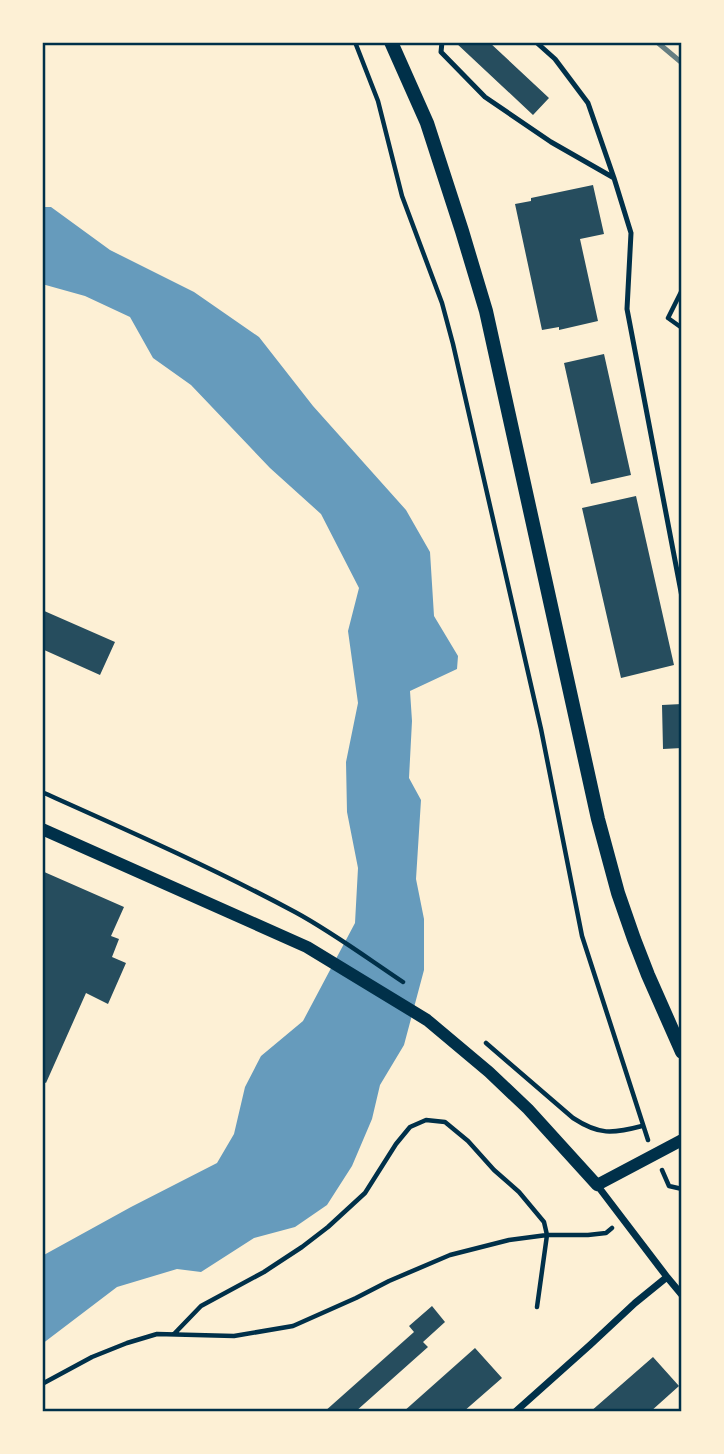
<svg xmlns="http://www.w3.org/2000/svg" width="724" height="1454" viewBox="0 0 724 1454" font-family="Jost,sans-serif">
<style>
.water{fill:#669bbc}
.building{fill:#264d5e}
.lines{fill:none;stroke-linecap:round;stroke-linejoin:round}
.path{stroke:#003049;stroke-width:4.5}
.service{stroke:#003049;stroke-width:5}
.minor{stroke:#003049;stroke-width:7}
.tertiary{stroke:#003049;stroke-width:12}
.secondary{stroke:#003049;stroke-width:14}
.rail{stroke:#657d81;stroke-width:5}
.neatline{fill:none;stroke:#003049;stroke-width:2.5}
</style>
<rect width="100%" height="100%" fill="#fdf0d5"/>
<!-- water -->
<path class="water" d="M 42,207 L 51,207 L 110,250 L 194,292 L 259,337 L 313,406 L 406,510 L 430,552 L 434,616 L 458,656 L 457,669 L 410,691 L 412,721 L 409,778 L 421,800 L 416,879 L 424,919 L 424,970 L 404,1045 L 380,1085 L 372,1119 L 352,1166 L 327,1205 L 295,1227 L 254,1238 L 201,1272 L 177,1269 L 117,1287 L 42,1344 L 42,1256 L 131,1207 L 217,1163 L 234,1134 L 245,1087 L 261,1056 L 303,1021 L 355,923 L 358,868 L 347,812 L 346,762 L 358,703 L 348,631 L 359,588 L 321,514 L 270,468 L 191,385 L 153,358 L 130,317 L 85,296 L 42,284 Z"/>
<!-- building -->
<path class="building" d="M 455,42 L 489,42 L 549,98 L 533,115 Z
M 593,185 L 604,234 L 580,239 L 598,321 L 559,330 L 559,327 L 542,330 L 515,204 L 531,201 L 531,198 Z
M 604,354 L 631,475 L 591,484 L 564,363 Z
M 636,496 L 674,665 L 621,678 L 582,508 Z
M 42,610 L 115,642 L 100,675 L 42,649 Z
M 682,704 L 682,748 L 663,749 L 662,705 Z
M 42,871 L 124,907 L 111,936 L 119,939 L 112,957 L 126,963 L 108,1004 L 86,993 L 46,1083 L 42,1081 Z
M 432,1306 L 445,1322 L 423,1342 L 428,1347 L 355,1412 L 324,1412 L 414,1332 L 409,1326 Z
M 475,1348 L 502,1378 L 463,1412 L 403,1412 Z
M 653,1357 L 679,1386 L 650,1412 L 590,1412 Z"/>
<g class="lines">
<!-- path -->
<path class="path" d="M 355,42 L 378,101 L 402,196 L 442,303 L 453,344 L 541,729 L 582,936 L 648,1140
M 682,290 L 668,318 L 682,328
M 42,792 C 127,830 213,868 295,912 C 332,932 367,958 403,982
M 486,1043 L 573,1118 C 599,1135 612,1134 642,1126
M 662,1170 L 669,1186 L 682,1189
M 174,1334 L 201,1306 L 264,1272 L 302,1247 L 328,1227 L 365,1193 L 396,1144 L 410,1127 L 426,1120 L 445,1122 L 468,1141 L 494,1170 L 519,1192 L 544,1222 L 547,1235 L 537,1307
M 42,1384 L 92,1357 L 127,1343 L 157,1334 L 234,1336 L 293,1326 L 356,1298 L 389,1281 L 450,1255 L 509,1240 L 547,1235 L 588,1235 L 606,1233 L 612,1228"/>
<!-- service -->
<path class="service" d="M 442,42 L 441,52 L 485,97 L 551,142 L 614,178 L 631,233 L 627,309 L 682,597
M 536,42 L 555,59 L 588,103 L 614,178"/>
<!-- minor -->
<path class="minor" d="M 597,1185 L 667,1277 L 682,1295
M 515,1412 L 590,1345 L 635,1303 L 667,1277"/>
<!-- tertiary -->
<path class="tertiary" d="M 42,829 L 307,947 L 427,1020 L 489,1072 L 528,1109 L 597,1185 L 682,1140"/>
<!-- secondary -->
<path class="secondary" d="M 391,42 L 427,123 L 462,231 L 486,311 L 598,819 L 618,893 L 634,939 L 648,975 L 682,1052"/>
<!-- rail -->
<path class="rail" d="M 657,42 L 682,63"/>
</g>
<!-- border -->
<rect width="724" height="1454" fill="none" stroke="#fdf0d5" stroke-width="88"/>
<rect x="44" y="44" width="636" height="1366" class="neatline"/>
</svg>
